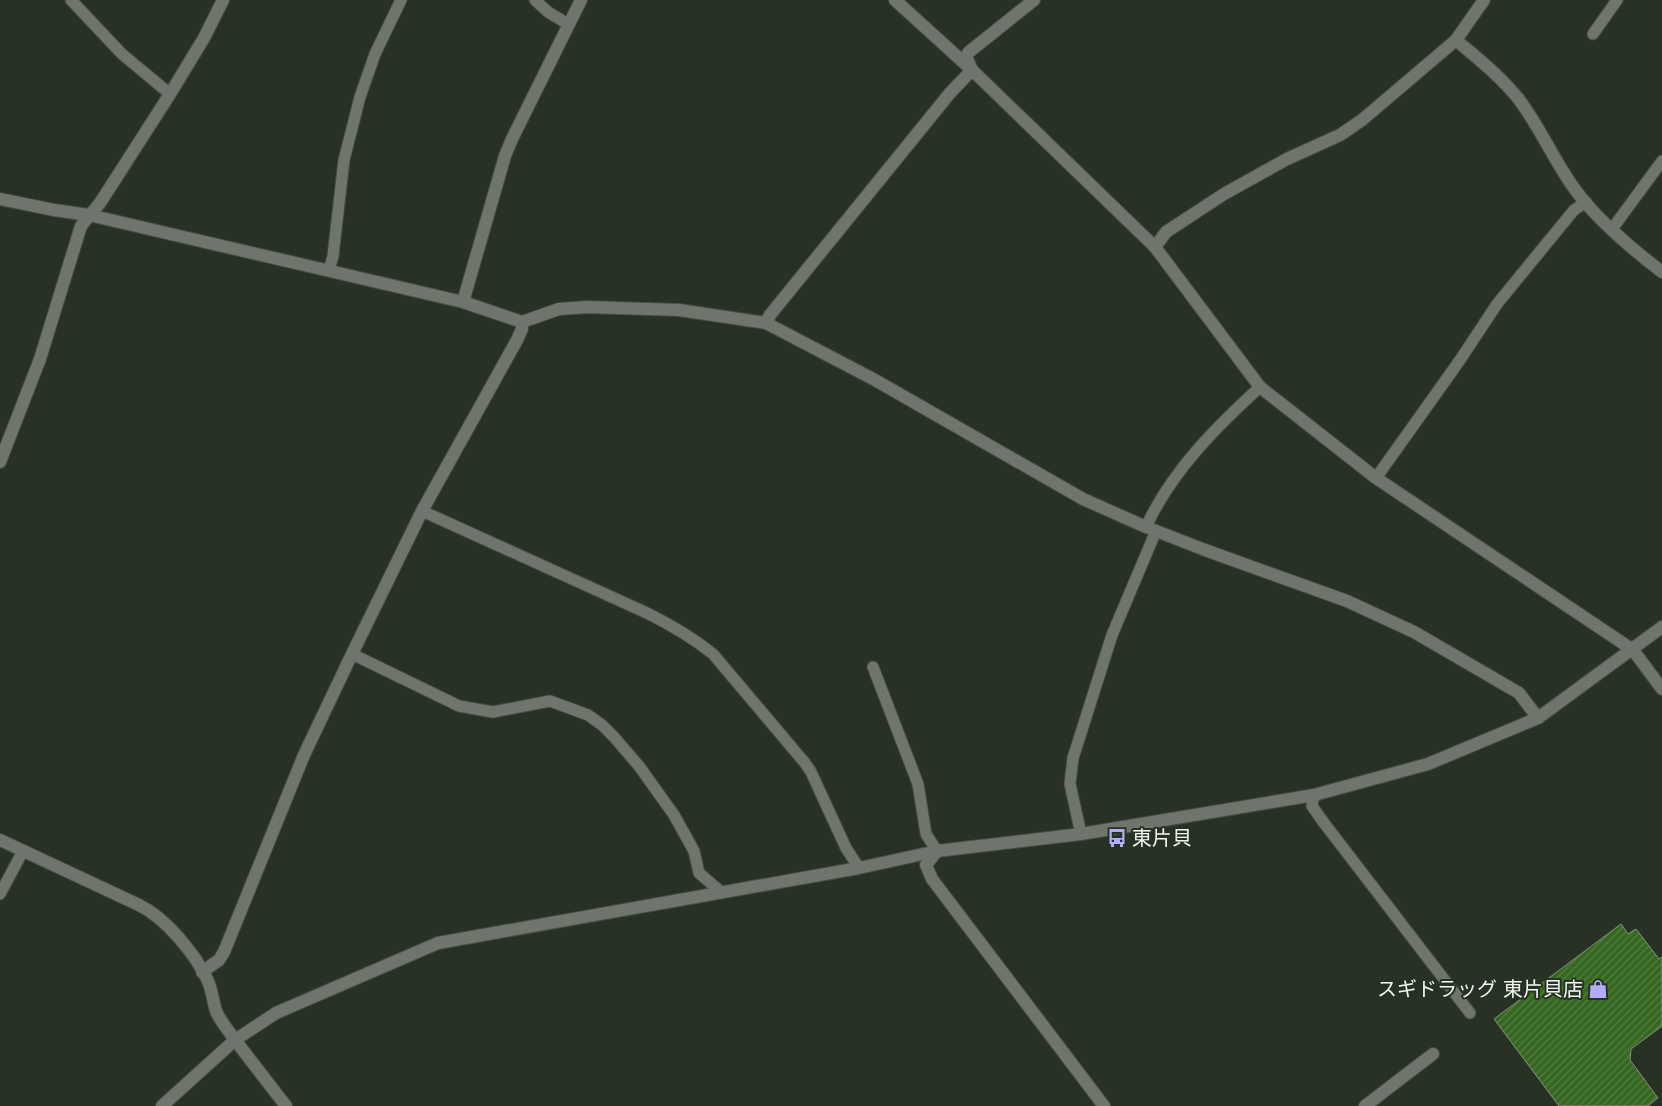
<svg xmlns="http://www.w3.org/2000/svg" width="1662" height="1106" viewBox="0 0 1662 1106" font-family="Jost,'Noto Sans JP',sans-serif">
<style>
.building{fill:url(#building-hatch);stroke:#879283}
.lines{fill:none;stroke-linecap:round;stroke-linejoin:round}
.service-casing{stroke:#434d40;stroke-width:13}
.minor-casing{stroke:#434d40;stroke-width:14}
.tertiary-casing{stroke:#434d40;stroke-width:14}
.service{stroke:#6f746d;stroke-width:11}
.minor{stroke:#6f746d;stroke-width:12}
.tertiary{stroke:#6f746d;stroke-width:12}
.labels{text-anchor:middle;stroke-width:4;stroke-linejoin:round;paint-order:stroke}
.poi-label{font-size:20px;fill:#f1f7ee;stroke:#273124;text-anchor:start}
</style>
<defs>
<pattern id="building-hatch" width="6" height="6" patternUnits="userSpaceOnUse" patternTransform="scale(1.25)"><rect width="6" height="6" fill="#366720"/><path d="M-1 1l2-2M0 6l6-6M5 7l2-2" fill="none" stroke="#547e41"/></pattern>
</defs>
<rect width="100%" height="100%" fill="#273124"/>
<!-- building -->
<path class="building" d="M 1621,924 L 1628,934 L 1636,929 L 1659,959 L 1662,957 L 1662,1026 L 1631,1049 L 1630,1060 L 1658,1098 L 1648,1106 L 1559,1106 L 1494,1019 Z"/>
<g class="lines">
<!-- service casing -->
<g class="service-casing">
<path id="service" d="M 71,0 L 122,54 L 170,94
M 535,0 L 548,12 L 568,24
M 1593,34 L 1617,0
M 1612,229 L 1662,161
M 329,270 L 333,256 L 344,160 L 360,97 L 375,54 L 401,0
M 1376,478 L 1460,360 L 1497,304 L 1574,210 L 1586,202
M 422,511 L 647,613 C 671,625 692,637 713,654 L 805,763 L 811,772 L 846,848 L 859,868
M 1146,527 C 1171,472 1216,427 1260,387
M 352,654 L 459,706 L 493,712 L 550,701 L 588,715 L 602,725 L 614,737 L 639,766 L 674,815 L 694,851 L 699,873 L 721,892
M 873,667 L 918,784 L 926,834 L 937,851
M 1314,795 L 1312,806 L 1324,823 L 1470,1013
M 1081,834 L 1070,784 L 1073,758 L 1112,635 L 1156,531
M 0,894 L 23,851"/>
</g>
<!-- minor casing -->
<g class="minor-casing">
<path id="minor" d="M 1456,40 C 1477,58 1499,75 1517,97 C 1539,125 1553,159 1574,188 C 1595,218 1632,249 1662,272
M 0,199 L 54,210 L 89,215 L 463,302 L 522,322 L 559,309 L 587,307 L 679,310 L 766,323 L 875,380 L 1083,499 L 1146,527 L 1205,550 L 1347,601 L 1414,632 L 1519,693 L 1538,718
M 1155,247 L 1166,232 L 1224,194 L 1287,159 L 1340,135 L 1362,120 L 1456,40 L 1484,0
M 463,302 L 505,156 L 512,139 L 581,0
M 766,323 L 770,315 L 950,93 L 972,70 L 966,56 L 969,52 L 1034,0
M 0,462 L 40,359 L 81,226 L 100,203 L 170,94 L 204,38 L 223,0
M 0,840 L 139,905 C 166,918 196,955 208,981 C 212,991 213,1001 216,1011 C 220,1021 229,1031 235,1040
M 937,851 L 926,865 L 932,879 L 1104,1106
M 202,972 L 219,960 L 224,952 L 304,755 L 352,654 L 422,511 L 517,340 L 522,329 L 522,322
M 1365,1106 L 1433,1054"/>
</g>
<!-- tertiary casing -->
<g class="tertiary-casing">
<path id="tertiary" d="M 895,0 L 972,70 L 1155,247 L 1260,387 L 1376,478 L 1633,650 L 1662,689
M 235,1040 L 286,1106
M 162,1106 L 235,1040 L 276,1013 L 438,943 L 859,868 L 937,851 L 1081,834 L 1314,795 L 1428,764 L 1538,718 L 1662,627"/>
</g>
<!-- service -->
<use href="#service" class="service"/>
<!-- minor -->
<use href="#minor" class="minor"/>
<!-- tertiary -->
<use href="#tertiary" class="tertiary"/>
</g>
<!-- icons -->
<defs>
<g id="bus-bare" transform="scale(1.5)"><path d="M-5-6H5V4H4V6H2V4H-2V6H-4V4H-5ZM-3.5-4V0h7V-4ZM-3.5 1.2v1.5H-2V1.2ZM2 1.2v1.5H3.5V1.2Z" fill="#b3adf9" stroke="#273124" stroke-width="2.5" paint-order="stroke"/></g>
<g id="shop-bare" transform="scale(1.5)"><path d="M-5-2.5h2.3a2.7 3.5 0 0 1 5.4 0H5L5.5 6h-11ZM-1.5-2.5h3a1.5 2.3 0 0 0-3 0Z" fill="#b3adf9" stroke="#273124" stroke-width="2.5" paint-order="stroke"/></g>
</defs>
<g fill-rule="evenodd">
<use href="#bus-bare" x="1117" y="838"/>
<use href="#shop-bare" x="1598" y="989"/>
</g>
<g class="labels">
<!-- poi labels -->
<g class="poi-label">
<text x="1132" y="845">東片貝</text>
<text x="1583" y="996" text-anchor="end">スギドラッグ 東片貝店</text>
</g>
</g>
</svg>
